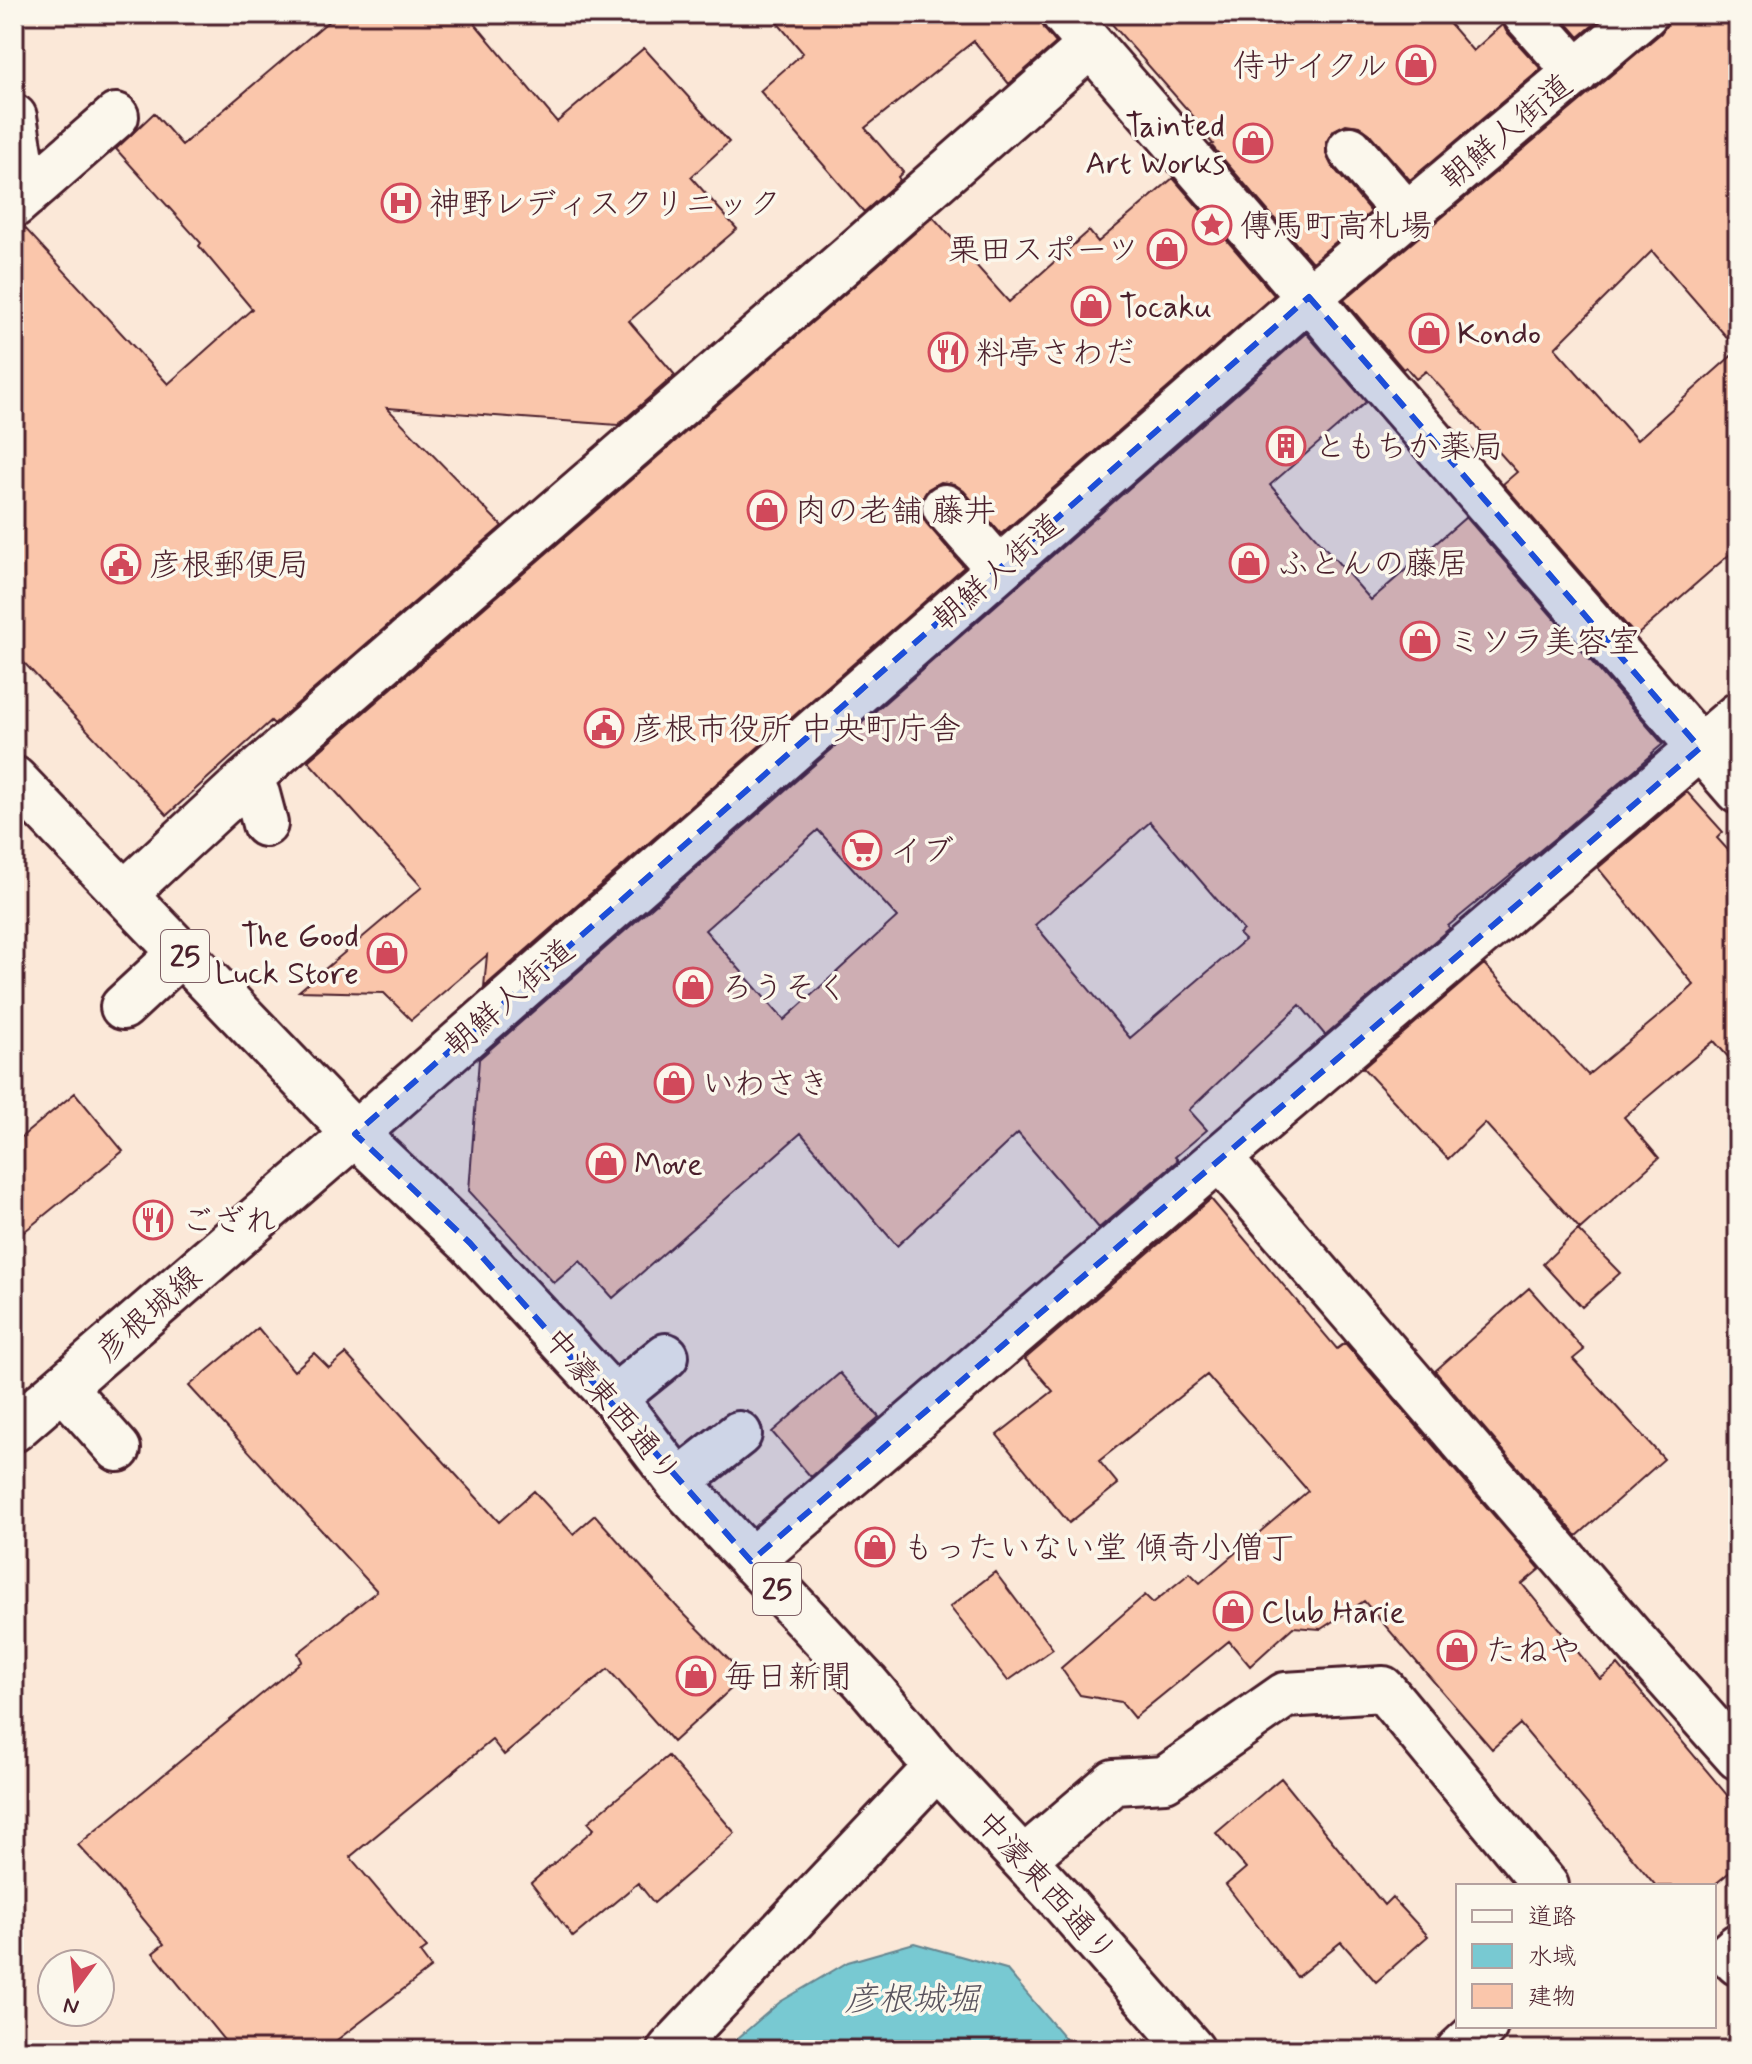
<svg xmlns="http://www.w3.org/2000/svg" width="1752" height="2064" viewBox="0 0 1752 2064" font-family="Mynerve,'Klee One',sans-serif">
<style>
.water{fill:#78c9d2;stroke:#66858f;stroke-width:2}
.building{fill:#fac6ab;stroke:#4a1f2b;stroke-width:2;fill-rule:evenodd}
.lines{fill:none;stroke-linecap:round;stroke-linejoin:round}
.minor-casing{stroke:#4a1f2b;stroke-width:50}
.major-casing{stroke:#4a1f2b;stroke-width:50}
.minor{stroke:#fbf7ec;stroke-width:44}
.major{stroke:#fbf7ec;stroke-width:44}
.marked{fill:#1d4ed8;fill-opacity:0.2;stroke:#1d4ed8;stroke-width:6;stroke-dasharray:16 10;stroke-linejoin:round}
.labels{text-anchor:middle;stroke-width:7;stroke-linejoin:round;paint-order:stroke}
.shield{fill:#fbf7ec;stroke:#7f6065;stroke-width:2}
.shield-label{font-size:30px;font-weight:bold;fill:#4a1f2b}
.poi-label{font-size:32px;fill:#4a1f2b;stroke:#fbf7ec;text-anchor:start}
.street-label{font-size:32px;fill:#4a1f2b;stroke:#fbf7ec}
.water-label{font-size:34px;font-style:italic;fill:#58525d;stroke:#fbf7ec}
</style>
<rect width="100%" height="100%" fill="#fbe8d8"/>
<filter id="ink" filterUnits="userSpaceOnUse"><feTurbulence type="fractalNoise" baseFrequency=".0125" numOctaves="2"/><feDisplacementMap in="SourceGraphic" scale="16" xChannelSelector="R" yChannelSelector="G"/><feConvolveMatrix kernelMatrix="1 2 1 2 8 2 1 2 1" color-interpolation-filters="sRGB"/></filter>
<g filter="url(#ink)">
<!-- water -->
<path class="water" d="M 914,1943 L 1006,1969 L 1075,2050 L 724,2050 L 780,2002 L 848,1962 Z"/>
<!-- building -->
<path class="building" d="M 337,14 L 467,14 L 557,122 L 644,48 L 729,142 L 691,177 L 737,229 L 629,321 L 675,375 L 618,425 L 387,408 L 502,526 L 274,724 L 271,721 L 167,815 L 14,652 L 14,229 L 24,227 L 168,384 L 252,309 L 199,246 L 201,243 L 116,149 L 154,113 L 182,145 Z
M 770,14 L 1040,14 L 1040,19 L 1045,30 L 1056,43 L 1009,84 L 974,41 L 865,128 L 903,172 L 898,177 L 900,180 L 864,212 L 760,91 L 803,53 Z
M 1103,14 L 1441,14 L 1473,51 L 1503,24 L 1506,31 L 1541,69 L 1410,180 L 1369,133 L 1359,126 L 1346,124 L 1334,130 L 1326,142 L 1326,154 L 1331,165 L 1371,212 L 1312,262 L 1211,145 L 1213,144 L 1198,126 L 1200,124 Z
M 1559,14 L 1606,14 L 1579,37 Z
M 1669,14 L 1738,14 L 1738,350 L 1652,251 L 1555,348 L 1637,440 L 1738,350 L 1738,547 L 1636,636 L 1503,484 L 1517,472 L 1426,371 L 1416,379 L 1406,367 L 1403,369 L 1344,300 L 1661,33 L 1668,23 Z
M 1173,178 L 1274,295 L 1001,534 L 964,491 L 954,484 L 941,482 L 928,489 L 921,500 L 921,513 L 926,523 L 964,567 L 484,987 L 487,955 L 411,1020 L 384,993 L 299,991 L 422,887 L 308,761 L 933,217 L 1009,302 L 1089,231 L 1098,242 Z
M 1306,333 L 1366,402 L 1270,485 L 1371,600 L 1466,517 L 1663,744 L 1652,753 L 1653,754 L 1566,829 L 1448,926 L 1450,928 L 1325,1035 L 1300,1005 L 1189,1110 L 1207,1130 L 1175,1157 L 1178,1160 L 1099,1228 L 1018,1133 L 897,1246 L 801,1133 L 613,1298 L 580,1261 L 554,1283 L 469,1191 L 479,1059 ZM 1150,822 L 1243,930 L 1239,934 L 1245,940 L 1130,1038 L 1035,925 ZM 818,830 L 897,917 L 784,1020 L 705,930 Z
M 1687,792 L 1723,832 L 1717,838 L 1738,861 L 1738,1068 L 1714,1041 L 1624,1117 L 1659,1158 L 1580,1229 L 1485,1123 L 1448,1159 L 1363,1068 L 1484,964 L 1588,1075 L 1679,999 L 1694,985 L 1598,868 Z
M 75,1093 L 123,1151 L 14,1240 L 14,1143 Z
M 1211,1199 L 1337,1349 L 1345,1343 L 1540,1569 L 1522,1584 L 1600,1679 L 1618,1665 L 1738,1808 L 1738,1865 L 1713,1886 L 1656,1886 L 1520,1724 L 1492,1749 L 1364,1601 L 1321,1629 L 1293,1627 L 1250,1666 L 1229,1641 L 1134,1718 L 1121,1702 L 1080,1695 L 1061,1668 L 1145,1595 L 1153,1603 L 1190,1573 L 1200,1583 L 1308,1491 L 1207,1375 L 1099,1461 L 1118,1484 L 1069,1523 L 997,1435 L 1053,1391 L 1025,1359 Z
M 1578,1230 L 1620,1273 L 1582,1307 L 1543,1264 Z
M 1529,1288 L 1584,1350 L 1573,1359 L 1664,1459 L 1577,1536 L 1435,1371 Z
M 258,1328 L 294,1371 L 314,1353 L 329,1368 L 346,1354 L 499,1522 L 534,1491 L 573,1534 L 595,1515 L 678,1608 L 745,1676 L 673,1742 L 608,1669 L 504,1755 L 492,1740 L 350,1857 L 427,1948 L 420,1953 L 431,1968 L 324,2050 L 232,2050 L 153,1953 L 164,1944 L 116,1886 L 78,1845 L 302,1661 L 298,1653 L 377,1591 L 189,1386 Z
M 840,1373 L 879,1417 L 811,1477 L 772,1432 Z
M 995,1572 L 1053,1649 L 1008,1681 L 950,1607 Z
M 668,1756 L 735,1833 L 654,1903 L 638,1883 L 573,1937 L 531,1883 L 594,1829 L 588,1822 Z
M 1281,1778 L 1384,1905 L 1392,1897 L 1428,1936 L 1376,1982 L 1341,1942 L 1297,1977 L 1226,1885 L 1246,1868 L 1216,1833 Z"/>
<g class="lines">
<!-- minor casing -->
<g class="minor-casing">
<path id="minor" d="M 1064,14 L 1309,297 L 1348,344 L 1738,791
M 1525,14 L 1577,72
M 14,117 L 27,194
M 1350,149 L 1407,215
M 14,205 L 116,116
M 945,507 L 999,569
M 245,782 L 257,794 L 265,824
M 125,893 L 245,782 L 858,250 L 1091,45
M 123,1007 L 181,953
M 355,1134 L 1309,297 L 1645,14
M 1219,1158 L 1632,1638 L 1738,1757
M 63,1387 L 118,1449
M 614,1398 L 666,1356
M 678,1482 L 739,1434
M 751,1561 L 1274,1111 L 1738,715
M 1024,1859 L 1114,1782 L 1165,1779 L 1285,1695 L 1383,1689 L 1546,1886
M 1738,1946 L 1729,1954 L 1738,1963
M 670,2050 L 937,1767
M 1459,2050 L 1485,2026"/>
</g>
<!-- major casing -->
<g class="major-casing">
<path id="major" d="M 14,779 L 355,1134 L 470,1243 L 614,1398 L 678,1482 L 866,1683 L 937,1767 L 1060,1899 L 1192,2050
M 14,1429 L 355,1134"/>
</g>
<!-- minor -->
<use href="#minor" class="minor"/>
<!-- major -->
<use href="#major" class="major"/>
</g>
</g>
<!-- marked area -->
<path class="marked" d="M 1309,297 L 1700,748 L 751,1561 L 470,1243 L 355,1134 Z"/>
<!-- icons -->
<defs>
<g id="shop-ring" transform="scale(2)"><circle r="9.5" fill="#fbf7ec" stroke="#d1495b" stroke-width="1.5"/><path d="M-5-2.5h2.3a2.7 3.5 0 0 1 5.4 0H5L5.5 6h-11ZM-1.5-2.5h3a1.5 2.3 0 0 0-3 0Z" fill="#d1495b"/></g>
<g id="hospital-ring" transform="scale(2)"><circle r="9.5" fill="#fbf7ec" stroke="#d1495b" stroke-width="1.5"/><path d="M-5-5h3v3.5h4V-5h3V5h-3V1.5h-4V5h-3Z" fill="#d1495b"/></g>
<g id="sight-ring" transform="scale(2)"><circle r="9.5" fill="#fbf7ec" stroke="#d1495b" stroke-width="1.5"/><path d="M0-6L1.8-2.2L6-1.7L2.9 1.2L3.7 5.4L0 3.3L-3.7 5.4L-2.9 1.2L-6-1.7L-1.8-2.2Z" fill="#d1495b"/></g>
<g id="restaurant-ring" transform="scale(2)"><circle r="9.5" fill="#fbf7ec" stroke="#d1495b" stroke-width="1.5"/><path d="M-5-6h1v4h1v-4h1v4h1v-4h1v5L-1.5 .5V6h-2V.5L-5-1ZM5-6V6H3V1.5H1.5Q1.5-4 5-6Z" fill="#d1495b"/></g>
<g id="building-ring" transform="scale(2)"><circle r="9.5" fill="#fbf7ec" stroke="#d1495b" stroke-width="1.5"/><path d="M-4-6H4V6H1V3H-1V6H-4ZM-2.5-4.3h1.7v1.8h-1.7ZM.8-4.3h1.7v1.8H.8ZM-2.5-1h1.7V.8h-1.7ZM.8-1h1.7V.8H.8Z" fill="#d1495b"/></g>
<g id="civic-ring" transform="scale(2)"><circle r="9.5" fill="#fbf7ec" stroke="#d1495b" stroke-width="1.5"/><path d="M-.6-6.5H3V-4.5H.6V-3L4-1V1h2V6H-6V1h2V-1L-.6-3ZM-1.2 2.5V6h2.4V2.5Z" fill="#d1495b"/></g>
<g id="supermarket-ring" transform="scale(2)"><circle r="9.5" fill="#fbf7ec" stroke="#d1495b" stroke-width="1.5"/><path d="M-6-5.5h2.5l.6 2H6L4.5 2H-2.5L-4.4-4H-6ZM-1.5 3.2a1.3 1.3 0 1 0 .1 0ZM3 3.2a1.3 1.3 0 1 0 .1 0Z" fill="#d1495b"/></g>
</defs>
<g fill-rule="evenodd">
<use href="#shop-ring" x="1416" y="65"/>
<use href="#shop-ring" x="1253" y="143"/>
<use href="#hospital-ring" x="401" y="203"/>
<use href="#sight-ring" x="1212" y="225"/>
<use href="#shop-ring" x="1167" y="249"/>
<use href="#shop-ring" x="1091" y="306"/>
<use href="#shop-ring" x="1429" y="333"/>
<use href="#restaurant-ring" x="948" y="352"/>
<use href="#building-ring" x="1286" y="446"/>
<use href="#shop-ring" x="767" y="510"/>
<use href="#shop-ring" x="1249" y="563"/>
<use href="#civic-ring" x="121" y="564"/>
<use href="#shop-ring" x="1420" y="641"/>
<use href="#civic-ring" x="604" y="728"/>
<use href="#supermarket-ring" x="862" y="850"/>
<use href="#shop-ring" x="387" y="953"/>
<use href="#shop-ring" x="693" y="987"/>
<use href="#shop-ring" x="674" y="1083"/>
<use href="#shop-ring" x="606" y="1163"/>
<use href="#restaurant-ring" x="153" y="1220"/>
<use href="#shop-ring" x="875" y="1547"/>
<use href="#shop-ring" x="1233" y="1611"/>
<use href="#shop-ring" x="1457" y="1650"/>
<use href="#shop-ring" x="696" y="1676"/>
</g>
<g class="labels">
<!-- shield labels -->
<g class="shield">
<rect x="161" y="930" width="48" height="52" rx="6"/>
<rect x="753" y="1563" width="48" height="52" rx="6"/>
</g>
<g class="shield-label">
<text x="185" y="966">25</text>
<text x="777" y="1599">25</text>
</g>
<!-- poi labels -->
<g class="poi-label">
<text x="1388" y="76" text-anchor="end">侍サイクル</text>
<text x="1225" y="136" text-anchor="end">Tainted<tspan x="1225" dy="37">Art Works</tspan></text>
<text x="429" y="214">神野レディスクリニック</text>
<text x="1240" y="236">傳馬町高札場</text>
<text x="1139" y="260" text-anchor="end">栗田スポーツ</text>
<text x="1119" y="317">Tocaku</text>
<text x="1457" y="344">Kondo</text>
<text x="976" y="363">料亭さわだ</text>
<text x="1314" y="457">ともちか薬局</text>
<text x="795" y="521">肉の老舗 藤井</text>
<text x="1277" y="574">ふとんの藤居</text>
<text x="149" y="575">彦根郵便局</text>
<text x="1448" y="652">ミソラ美容室</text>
<text x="632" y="739">彦根市役所 中央町庁舎</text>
<text x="890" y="861">イブ</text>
<text x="359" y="946" text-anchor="end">The Good<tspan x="359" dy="37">Luck Store</tspan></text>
<text x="721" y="998">ろうそく</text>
<text x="702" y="1094">いわさき</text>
<text x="634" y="1174">Move</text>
<text x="181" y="1231">ござれ</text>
<text x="903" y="1558">もったいない堂 傾奇小僧丁</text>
<text x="1261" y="1622">Club Harie</text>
<text x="1485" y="1661">たねや</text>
<text x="724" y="1687">毎日新聞</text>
</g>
<!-- street labels -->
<g class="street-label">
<text transform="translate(1506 131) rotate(-40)" y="11">朝鮮人街道</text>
<text transform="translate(997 571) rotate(-41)" y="11">朝鮮人街道</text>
<text transform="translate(509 997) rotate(-41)" y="11">朝鮮人街道</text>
<text transform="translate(148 1313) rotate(-41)" y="11">彦根城線</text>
<text transform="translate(613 1405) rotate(50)" y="11">中濠東西通り</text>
<text transform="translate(1047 1886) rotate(48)" y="11">中濠東西通り</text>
</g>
<!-- water labels -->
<g class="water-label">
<text x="912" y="2010">彦根城堀</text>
</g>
</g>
<!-- margin -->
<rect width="1752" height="2064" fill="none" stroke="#fbf7ec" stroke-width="48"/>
<rect x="24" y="24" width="1704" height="2016" fill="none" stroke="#4a1f2b" stroke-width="3" filter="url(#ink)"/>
<!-- legend -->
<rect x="1456" y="1884" width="260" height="144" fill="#fbf7ec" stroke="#b4a19f" stroke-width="2"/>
<rect x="1472" y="1910" width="40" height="12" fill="#fbf7ec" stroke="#b4a19f" stroke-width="2"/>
<text x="1528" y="1924" font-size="24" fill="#4a1f2b">道路</text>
<rect x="1472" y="1944" width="40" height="24" fill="#78c9d2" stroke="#b4a19f" stroke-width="2"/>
<text x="1528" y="1964" font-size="24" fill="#4a1f2b">水域</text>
<rect x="1472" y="1984" width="40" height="24" fill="#fac6ab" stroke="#b4a19f" stroke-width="2"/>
<text x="1528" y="2004" font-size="24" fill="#4a1f2b">建物</text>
<!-- north arrow -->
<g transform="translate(76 1988) rotate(195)"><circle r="38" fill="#fbf7ec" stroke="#b4a19f" stroke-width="2"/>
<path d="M0-6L14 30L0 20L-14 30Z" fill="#d1495b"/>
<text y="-12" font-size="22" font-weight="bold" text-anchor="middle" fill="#4a1f2b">N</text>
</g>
</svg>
